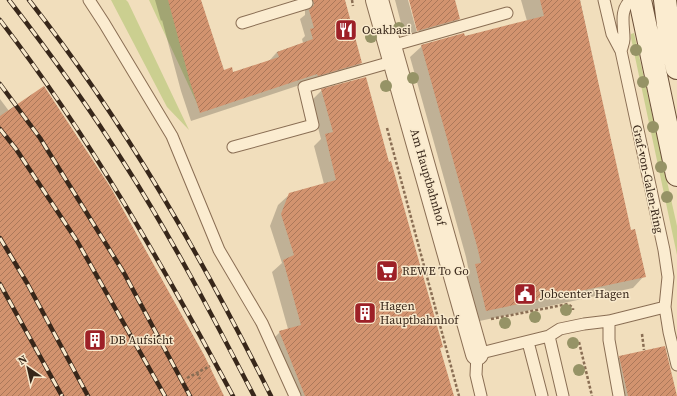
<svg xmlns="http://www.w3.org/2000/svg" width="677" height="396" viewBox="0 0 677 396" font-family="'Source Serif 4',serif">
<style>
.grass{fill:#cbcf90}
.shadow{fill:#0003}
.building{fill:url(#building-hatch)}
.lines{fill:none;stroke-linecap:round;stroke-linejoin:round}
.lane-casing{stroke:#8a6e54;stroke-width:13}
.street-casing{stroke:#8a6e54;stroke-width:24}
.secondary-casing{stroke:#6b4f38;stroke-width:24}
.path{stroke:#8a6e54;stroke-width:2.5;stroke-dasharray:3 2;stroke-linecap:butt}
.lane{stroke:#fbecd0;stroke-width:11}
.street{stroke:#fbecd0;stroke-width:22}
.secondary{stroke:#fbecd0;stroke-width:22}
.rail-casing{stroke:#38271a;stroke-width:4.5}
.rail{stroke:#f8e9cc;stroke-width:3;stroke-dasharray:9;stroke-linecap:butt}
.tree{fill:#969366}
.labels{text-anchor:middle;stroke-width:3;stroke-linejoin:round;paint-order:stroke}
.poi-label{font-size:12px;fill:#38271a;stroke:#f8e9cc;text-anchor:start}
.street-label{font-size:12px;fill:#38271a;stroke:#f8e9cc}
</style>
<defs>
<pattern id="building-hatch" width="6" height="6" patternUnits="userSpaceOnUse"><rect width="6" height="6" fill="#d2936f"/><path d="M-1 1l2-2M0 6l6-6M5 7l2-2" fill="none" stroke="#ab785a"/></pattern>
</defs>
<rect width="100%" height="100%" fill="#f1debc"/>
<!-- grass -->
<path class="grass" d="M 111,0 L 126,0 L 128,2 L 189,130 L 167,107 Z
M 149,0 L 169,0 L 201,112 Z
M 634,33 L 677,226 L 677,255 L 631,38 L 631,34 Z"/>
<!-- shadow -->
<path class="shadow" d="M 155,0 L 200,0 L 223,71 L 233,73 L 269,61 L 277,52 L 303,43 L 302,39 L 305,36 L 300,19 L 305,15 L 305,10 L 300,5 L 296,5 L 295,0 L 343,0 L 361,63 L 352,72 L 309,82 L 191,121 L 181,91 L 162,20 L 161,21 Z
M 395,0 L 408,0 L 418,36 L 420,36 L 410,0 L 454,0 L 459,19 L 448,30 L 406,42 Z
M 521,0 L 580,0 L 630,231 L 644,276 L 633,288 L 475,322 L 465,277 L 469,272 L 466,257 L 410,57 L 422,46 L 464,37 L 527,21 Z
M 322,90 L 442,347 L 439,349 L 453,396 L 290,396 L 269,343 L 280,332 L 288,329 L 272,272 L 282,263 L 270,226 L 278,205 L 290,194 L 324,184 L 314,146 L 321,139 L 311,101 Z
M 0,99 L 9,111 L 223,396 L 0,396 Z
M 620,357 L 676,396 L 624,396 L 616,361 Z"/>
<!-- building -->
<path class="building" d="M 168,0 L 201,0 L 224,70 L 232,67 L 233,72 L 279,57 L 277,52 L 313,39 L 310,29 L 314,28 L 309,10 L 314,5 L 313,0 L 345,0 L 362,63 L 318,76 L 317,74 L 200,113 L 190,82 Z
M 409,0 L 455,0 L 460,19 L 417,31 Z
M 540,0 L 580,0 L 631,230 L 635,229 L 646,277 L 486,311 L 475,264 L 481,263 L 477,246 L 421,45 L 464,33 L 465,36 L 544,16 Z
M 366,77 L 389,162 L 391,161 L 443,347 L 440,348 L 454,396 L 305,396 L 279,331 L 301,325 L 283,260 L 294,255 L 281,214 L 289,193 L 336,180 L 325,134 L 333,132 L 321,89 Z
M 44,86 L 111,188 L 204,355 L 224,396 L 0,396 L 0,116 Z
M 665,346 L 677,396 L 628,396 L 619,356 Z"/>
<g class="lines">
<!-- lane casing -->
<g class="lane-casing">
<path id="lane" d="M 89,0 L 104,23 L 172,136 L 219,250 L 262,323 L 295,396
M 604,0 L 612,34 L 621,51 L 664,250 L 668,277 L 665,307 L 669,332 L 677,365
M 242,23 L 307,3
M 391,46 L 507,13
M 621,51 C 622,47 624,43 624,39 C 624,25 619,10 631,0
M 233,147 L 313,125 L 304,87 L 395,61
M 609,321 L 609,340 L 619,396
M 549,336 L 563,396
M 528,342 L 542,396
M 481,396 L 476,375 L 477,354 L 549,336 L 560,329 L 584,324 L 609,321 L 665,307"/>
</g>
<!-- street casing -->
<g class="street-casing">
<path id="street" d="M 377,0 L 477,354"/>
</g>
<!-- secondary casing -->
<g class="secondary-casing">
<path id="secondary" d="M 640,0 L 677,175
M 665,0 L 669,33 L 677,68"/>
</g>
<!-- path -->
<path class="path" d="M 352,0 L 353,6
M 387,128 L 459,396
M 491,319 L 568,304 L 573,308 L 573,310
M 642,334 L 644,350
M 579,342 L 592,396
M 197,373 L 200,379
M 187,378 L 210,366"/>
<!-- lane -->
<use href="#lane" class="lane"/>
<!-- street -->
<use href="#street" class="street"/>
<!-- secondary -->
<use href="#secondary" class="secondary"/>
<!-- rail casing -->
<g class="rail-casing">
<path id="rail" d="M 9,0 C 50,53 89,107 124,163 C 172,238 213,317 254,396
M 29,0 C 125,122 202,258 271,396
M 0,20 C 90,137 163,266 233,396
M 0,84 L 40,138 L 124,273 L 190,396
M 0,129 L 16,149 L 77,241 L 165,396
M 0,238 L 27,283 L 88,396
M 0,284 L 62,396"/>
</g>
<!-- rail -->
<use href="#rail" class="rail"/>
</g>
<!-- trees -->
<g class="tree">
<circle cx="399" cy="28" r="6"/>
<circle cx="371" cy="37" r="6"/>
<circle cx="636" cy="50" r="6"/>
<circle cx="413" cy="78" r="6"/>
<circle cx="643" cy="82" r="6"/>
<circle cx="386" cy="86" r="6"/>
<circle cx="653" cy="127" r="6"/>
<circle cx="661" cy="167" r="6"/>
<circle cx="667" cy="197" r="6"/>
<circle cx="566" cy="310" r="6"/>
<circle cx="535" cy="317" r="6"/>
<circle cx="505" cy="323" r="6"/>
<circle cx="573" cy="343" r="6"/>
<circle cx="579" cy="370" r="6"/>
</g>
<!-- icons -->
<defs>
<g id="restaurant-square" transform="scale(1.15)"><rect x="-9" y="-9" width="18" height="18" rx="4" fill="#9d2027" stroke="#f8e9cc"/><path d="M-5-6h1v4h1v-4h1v4h1v-4h1v5L-1.5 .5V6h-2V.5L-5-1ZM5-6V6H3V1.5H1.5Q1.5-4 5-6Z" fill="#fff"/></g>
<g id="supermarket-square" transform="scale(1.15)"><rect x="-9" y="-9" width="18" height="18" rx="4" fill="#9d2027" stroke="#f8e9cc"/><path d="M-6-5.5h2.5l.6 2H6L4.5 2H-2.5L-4.4-4H-6ZM-1.5 3.2a1.3 1.3 0 1 0 .1 0ZM3 3.2a1.3 1.3 0 1 0 .1 0Z" fill="#fff"/></g>
<g id="civic-square" transform="scale(1.15)"><rect x="-9" y="-9" width="18" height="18" rx="4" fill="#9d2027" stroke="#f8e9cc"/><path d="M-.6-6.5H3V-4.5H.6V-3L4-1V1h2V6H-6V1h2V-1L-.6-3ZM-1.2 2.5V6h2.4V2.5Z" fill="#fff"/></g>
<g id="building-square" transform="scale(1.15)"><rect x="-9" y="-9" width="18" height="18" rx="4" fill="#9d2027" stroke="#f8e9cc"/><path d="M-4-6H4V6H1V3H-1V6H-4ZM-2.5-4.3h1.7v1.8h-1.7ZM.8-4.3h1.7v1.8H.8ZM-2.5-1h1.7V.8h-1.7ZM.8-1h1.7V.8H.8Z" fill="#fff"/></g>
</defs>
<g fill-rule="evenodd">
<use href="#restaurant-square" x="346" y="30"/>
<use href="#supermarket-square" x="387" y="271"/>
<use href="#civic-square" x="525" y="294"/>
<use href="#building-square" x="365" y="313"/>
<use href="#building-square" x="95" y="340"/>
</g>
<g class="labels">
<!-- poi labels -->
<g class="poi-label">
<text x="362" y="34">Ocakbasi</text>
<text x="402" y="275">REWE To Go</text>
<text x="540" y="298">Jobcenter Hagen</text>
<text x="380" y="310">Hagen<tspan x="380" dy="14">Hauptbahnhof</tspan></text>
<text x="110" y="344">DB Aufsicht</text>
</g>
<!-- street labels -->
<g class="street-label">
<text transform="translate(428 177) rotate(74)" y="4">Am Hauptbahnhof</text>
<text transform="translate(648 179) rotate(78)" y="4">Graf-von-Galen-Ring</text>
</g>
</g>
<!-- north arrow -->
<g transform="translate(28 368) rotate(326)" stroke="#f8e9cc" stroke-width="3" paint-order="stroke">
<path d="M0-3L7 15L0 10L-7 15Z" fill="#38271a"/>
<text y="-6" font-size="11" font-weight="bold" text-anchor="middle" fill="#38271a">N</text>
</g>
</svg>
